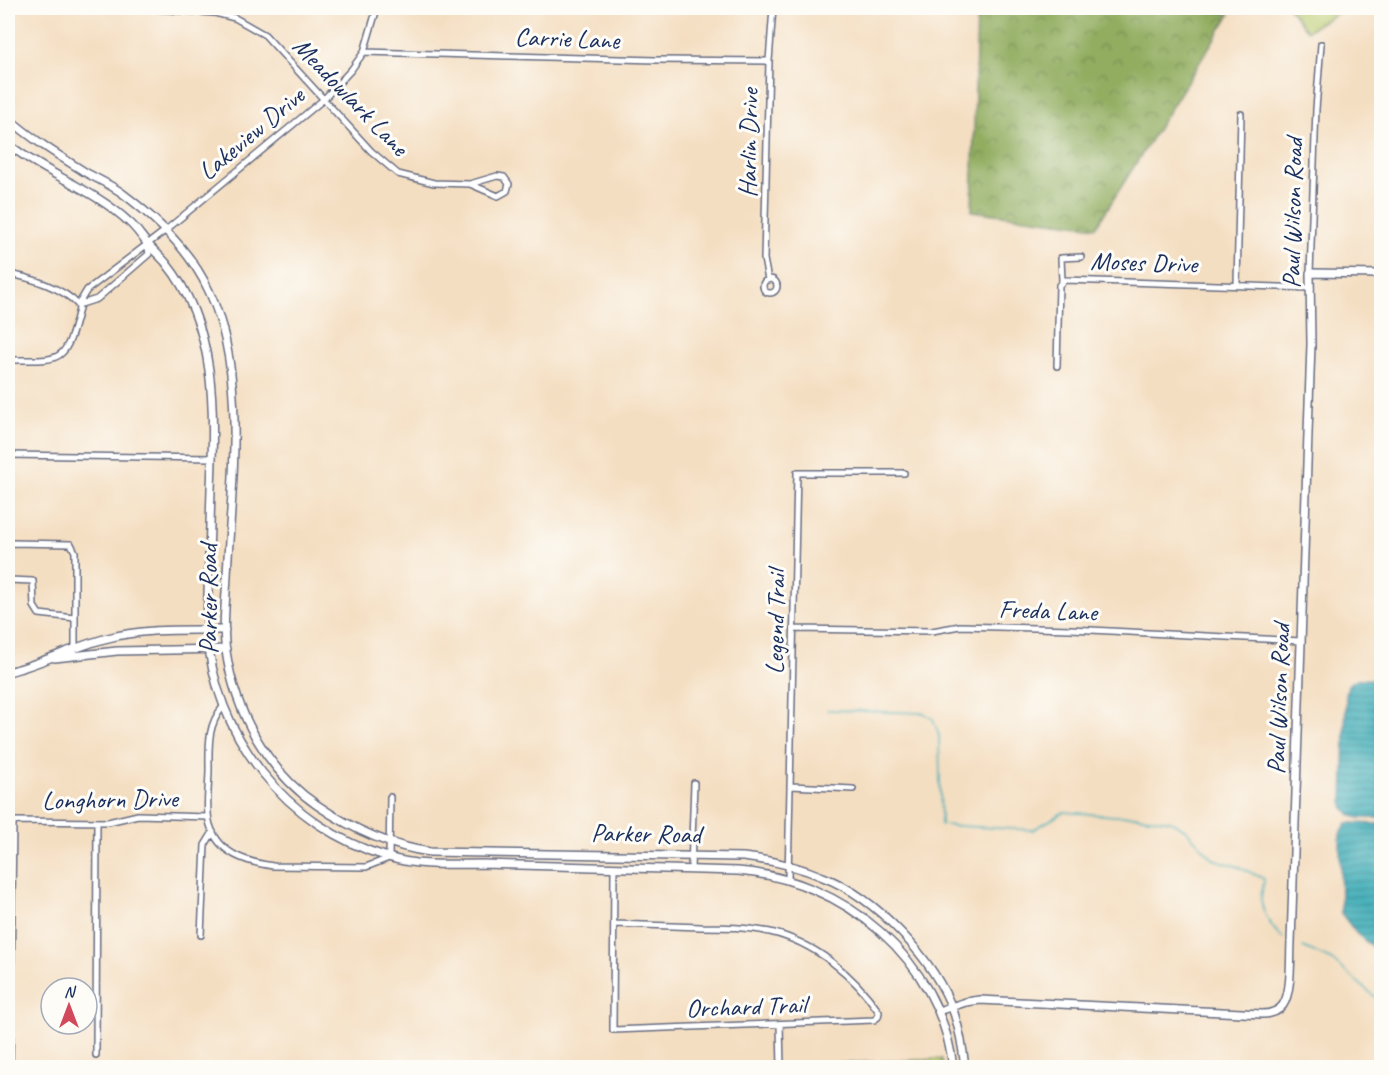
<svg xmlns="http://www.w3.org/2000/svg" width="1389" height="1075" viewBox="0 0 1389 1075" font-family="Caveat,sans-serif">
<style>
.grass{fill:url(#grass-tufts);stroke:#6a7c65;stroke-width:1.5}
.forest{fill:url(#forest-crowns);stroke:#566e5f;stroke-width:1.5}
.water{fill:url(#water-rules);stroke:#2a6d8a;stroke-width:1.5}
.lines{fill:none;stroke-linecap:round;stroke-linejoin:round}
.stream{stroke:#3aabb6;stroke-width:1.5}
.street-casing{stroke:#676c81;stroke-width:8}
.secondary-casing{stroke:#676c81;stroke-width:10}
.street{stroke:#fff;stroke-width:5}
.secondary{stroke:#fff;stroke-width:7}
.labels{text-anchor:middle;stroke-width:6;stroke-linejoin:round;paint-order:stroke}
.street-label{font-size:26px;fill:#1b2f5e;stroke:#fdfcf7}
</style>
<defs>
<pattern id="grass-tufts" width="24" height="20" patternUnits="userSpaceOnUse" patternTransform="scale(1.5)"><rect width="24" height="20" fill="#b8c96c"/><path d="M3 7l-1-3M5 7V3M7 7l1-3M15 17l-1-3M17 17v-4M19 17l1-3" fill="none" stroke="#95a45c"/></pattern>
<pattern id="forest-crowns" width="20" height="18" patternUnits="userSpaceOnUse" patternTransform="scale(1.5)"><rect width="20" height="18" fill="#92ad60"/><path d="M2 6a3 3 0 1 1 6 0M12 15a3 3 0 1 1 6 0" fill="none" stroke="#768d52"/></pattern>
<pattern id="water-rules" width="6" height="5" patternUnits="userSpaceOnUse" patternTransform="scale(1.5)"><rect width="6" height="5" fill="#3aabb6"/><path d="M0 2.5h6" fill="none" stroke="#308c97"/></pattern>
</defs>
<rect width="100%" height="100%" fill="#fdfcf7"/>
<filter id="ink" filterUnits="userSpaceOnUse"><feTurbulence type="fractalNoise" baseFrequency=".0167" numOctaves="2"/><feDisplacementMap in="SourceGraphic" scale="12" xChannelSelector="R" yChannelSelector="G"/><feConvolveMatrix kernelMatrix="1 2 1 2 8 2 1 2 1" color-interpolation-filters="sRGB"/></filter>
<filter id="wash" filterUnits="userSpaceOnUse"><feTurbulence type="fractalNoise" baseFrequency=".008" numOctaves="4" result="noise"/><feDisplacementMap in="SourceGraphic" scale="24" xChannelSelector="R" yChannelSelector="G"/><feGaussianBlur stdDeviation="1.35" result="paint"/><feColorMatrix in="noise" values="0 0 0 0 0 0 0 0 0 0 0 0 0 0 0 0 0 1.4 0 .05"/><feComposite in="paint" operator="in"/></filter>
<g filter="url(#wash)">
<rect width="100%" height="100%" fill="#f4dec1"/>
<!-- grass -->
<path class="grass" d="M 1289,8 L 1343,8 L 1344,9 L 1307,31 Z
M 942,1059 L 943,1067 L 725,1068 Z"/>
<!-- forest -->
<path class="forest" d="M 977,8 L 1192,8 L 1230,14 L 1096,227 L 972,211 Z"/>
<!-- water -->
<path class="water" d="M 1357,679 L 1381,680 L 1381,818 C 1365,818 1353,822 1343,806 L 1346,695 L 1348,685 Z
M 1347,823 L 1381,824 L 1381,954 L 1357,934 L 1341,913 L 1340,834 Z"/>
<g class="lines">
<!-- stream -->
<path class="stream" d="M 827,710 L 924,713 L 933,719 L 939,735 L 941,825 L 1033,830 L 1064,812 L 1115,816 L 1135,816 L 1171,821 L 1186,830 L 1213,859 L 1239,867 L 1264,879 C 1264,886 1261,893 1261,899 C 1262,913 1273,930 1283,938
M 1303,947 L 1332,960 L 1382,1003"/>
</g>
</g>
<g filter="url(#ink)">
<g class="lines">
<!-- street casing -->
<g class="street-casing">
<path id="street" d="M 142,8 L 215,13 L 235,18 L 265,35 L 371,151 L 398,174 L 434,183 L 470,184 L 497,176 L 504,177 L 509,184 L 507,191 L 498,196 L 470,184
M 364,52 L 656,60 L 769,61
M 1310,273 L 1316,109 L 1321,44
M 8,274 C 29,277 64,288 78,305
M763 286a7 7 0 1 1 14 0a7 7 0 1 1-14 0Z
M 768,280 L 764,259 L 769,61 L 773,8
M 1062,281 L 1061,258 L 1081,257
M 1237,284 L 1241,114
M 78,305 L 97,299 L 149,254 L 147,243
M 8,360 C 62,360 65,365 79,309 L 78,305 L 87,290 L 166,230 L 324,99 L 351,70 L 364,52 L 377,8
M 1057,366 L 1059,285 L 1065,280 L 1311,288
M 8,455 L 212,458
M 8,546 L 12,543 L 71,544 L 75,552 L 75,647
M 8,580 L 33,581 L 34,606 L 39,614 L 75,618
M 794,629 L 932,631 L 960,626 L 1071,629 L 1301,641
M 223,707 C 207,725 209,747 209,769 C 209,787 205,809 210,825 C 219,854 246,862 273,866 L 366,867 L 389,858 L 390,797
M 791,786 L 853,789
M 614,867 L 613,1030 L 874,1020 L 878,1017 L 879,1012 C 854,975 814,942 770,932 C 747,927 724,927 701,927 C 672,926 643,925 614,924
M 691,869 L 694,783
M 788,878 L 797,473 L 904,473
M 201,935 L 205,845 L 213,832
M 780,1024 L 781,1068
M 96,1055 L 97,822
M 10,1068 L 13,821 L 108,822 L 138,815 L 208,817"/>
</g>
<!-- secondary casing -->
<g class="secondary-casing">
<path id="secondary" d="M 8,118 C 32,139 58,155 85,172 C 97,179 111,185 122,193 C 157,219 191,251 209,291 C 248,374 231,486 227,576 C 226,600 222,627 226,651 C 235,712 267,771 317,805 C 352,829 388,846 430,852 L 743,857 C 770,860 797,866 823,877 C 877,898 934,959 954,1013 C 960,1031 963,1049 965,1068
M 8,144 C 45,174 94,189 129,222 C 136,228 141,236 147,243 C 153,250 160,256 166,263 C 218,327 214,412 211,489 C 210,536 208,583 207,630 C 214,736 286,827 388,857 C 419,867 451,864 483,864 L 738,871 C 843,879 941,959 953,1068
M 55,658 L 117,651 L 226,649
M 8,672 C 40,664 71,648 104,639 C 144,628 184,630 225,630
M 938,1011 L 966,1002 L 980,1000 L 1262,1014 C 1270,1014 1278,1012 1283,1005 C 1292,992 1290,958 1291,942 L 1311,344 L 1310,273 L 1382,274"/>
</g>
<!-- street -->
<use href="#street" class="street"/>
<!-- secondary -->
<use href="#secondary" class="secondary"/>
</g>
</g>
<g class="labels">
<!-- street labels -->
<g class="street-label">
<text transform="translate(567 38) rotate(2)" y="9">Carrie Lane</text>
<text transform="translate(351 96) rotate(46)" y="9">Meadowlark Lane</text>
<text transform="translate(251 133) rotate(-40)" y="9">Lakeview Drive</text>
<text transform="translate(748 143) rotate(-89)" y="9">Harlin Drive</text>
<text transform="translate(1292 213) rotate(-89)" y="9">Paul Wilson Road</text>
<text transform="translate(1144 262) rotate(2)" y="9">Moses Drive</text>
<text transform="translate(208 599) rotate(-90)" y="9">Parker Road</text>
<text transform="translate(1048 610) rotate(2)" y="9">Freda Lane</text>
<text transform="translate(775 622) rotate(-89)" y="9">Legend Trail</text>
<text transform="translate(1278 699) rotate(-88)" y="9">Paul Wilson Road</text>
<text transform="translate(110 799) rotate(-1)" y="9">Longhorn Drive</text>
<text transform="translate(646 833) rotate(1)" y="9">Parker Road</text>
<text transform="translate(746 1006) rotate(-2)" y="9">Orchard Trail</text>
</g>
</g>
<!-- margin -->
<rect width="1389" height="1075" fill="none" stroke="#fdfcf7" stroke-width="30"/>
<!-- north arrow -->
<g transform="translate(69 1006)"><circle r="28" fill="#fdfcf7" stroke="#a3aaba" stroke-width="1.5"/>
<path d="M0-4.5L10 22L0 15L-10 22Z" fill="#d1495b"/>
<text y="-9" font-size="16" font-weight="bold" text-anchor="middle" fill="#1b2f5e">N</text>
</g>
</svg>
